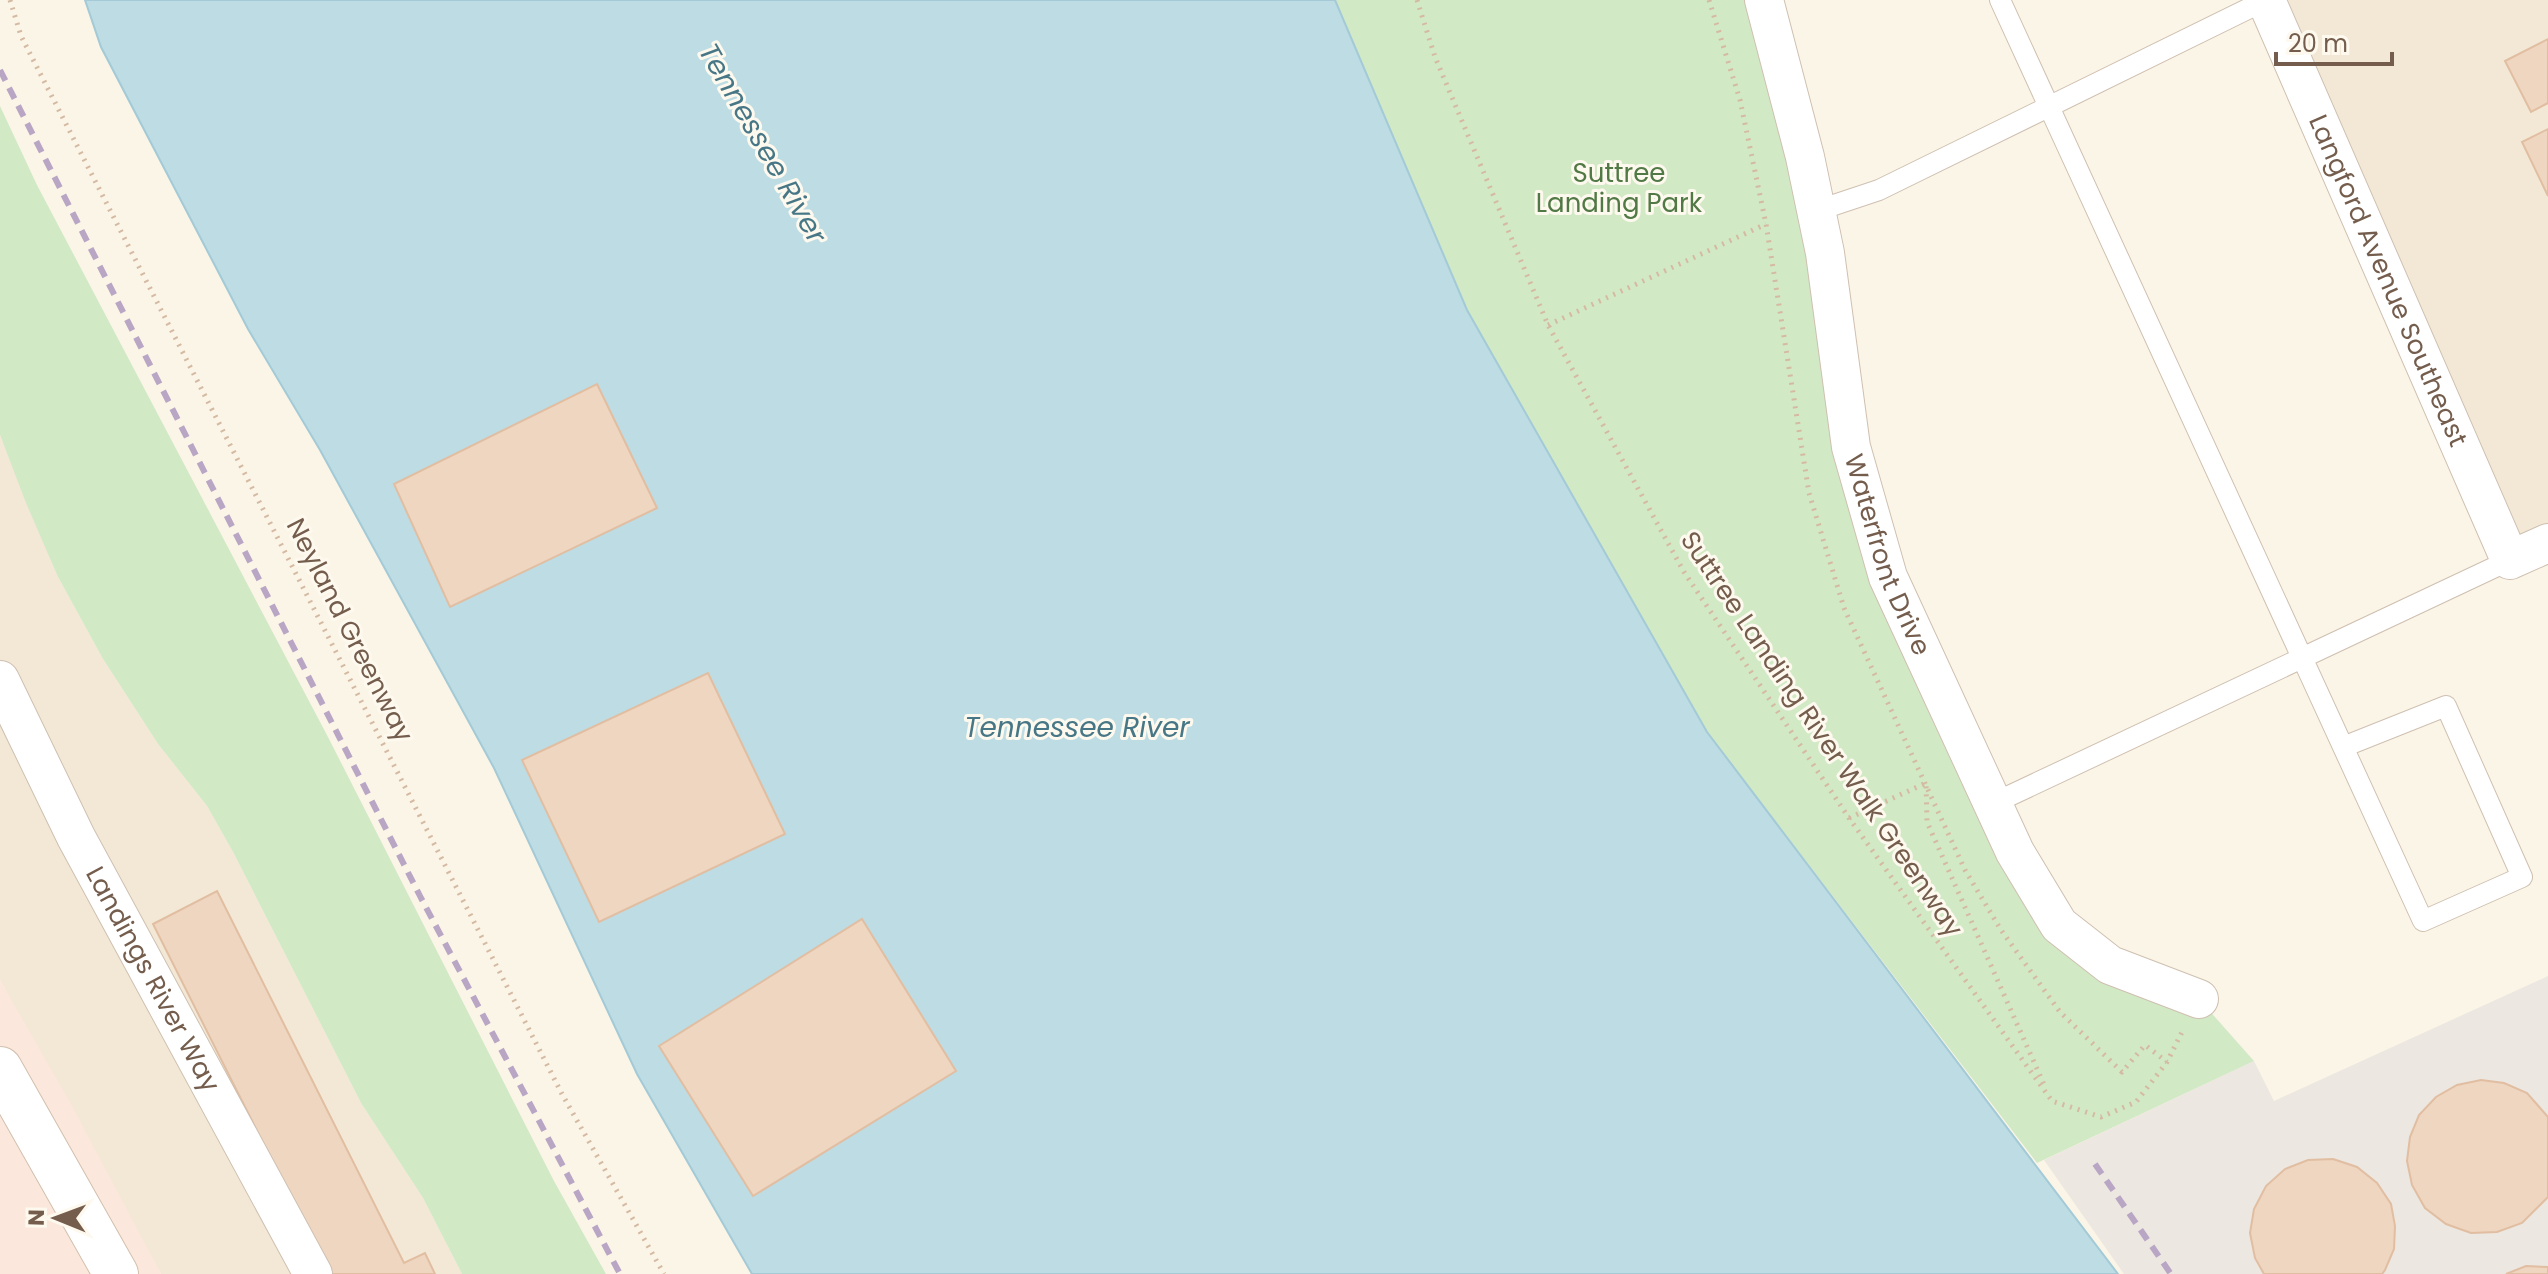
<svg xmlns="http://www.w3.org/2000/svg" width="2548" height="1274" viewBox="0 0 2548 1274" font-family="Poppins,sans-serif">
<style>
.residential{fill:#f3e8d6}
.commercial{fill:#fbe7dc}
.industrial{fill:#ece7e1}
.green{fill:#d2e9c6}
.water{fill:#bddce4;stroke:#a3cad6;stroke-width:2}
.building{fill:#efd6c0;stroke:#e1bea1;stroke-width:2}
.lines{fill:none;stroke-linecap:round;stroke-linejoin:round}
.service-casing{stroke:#cfc0b1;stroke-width:22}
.minor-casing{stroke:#cfc0b1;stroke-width:40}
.secondary-casing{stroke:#d1c0ae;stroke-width:46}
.path{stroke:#d5baa3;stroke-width:5;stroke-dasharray:2 6;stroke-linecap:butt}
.service{stroke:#fff;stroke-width:20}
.minor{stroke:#fff;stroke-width:38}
.secondary{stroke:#fff;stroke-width:44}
.rail{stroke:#b9a6c5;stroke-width:6;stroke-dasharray:12 8;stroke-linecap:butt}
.labels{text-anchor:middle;stroke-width:6;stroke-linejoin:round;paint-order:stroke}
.park-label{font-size:26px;fill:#517945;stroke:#fef9ee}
.street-label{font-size:26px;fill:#745d4d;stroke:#fef9ee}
.water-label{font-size:28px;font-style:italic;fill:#477786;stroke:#fef9ee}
</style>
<rect width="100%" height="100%" fill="#fbf5e7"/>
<!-- residential -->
<path class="residential" d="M 2277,0 L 2548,0 L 2548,526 L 2518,541 Z
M 0,435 L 58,577 L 103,659 L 158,744 L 207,806 L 233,852 L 361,1103 L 423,1198 L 462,1274 L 161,1274 L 0,980 Z"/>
<!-- commercial -->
<path class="commercial" d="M 0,980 L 71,1104 L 161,1274 L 0,1274 Z"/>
<!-- industrial -->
<path class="industrial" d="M 2548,976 L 2548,1274 L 2124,1274 L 2044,1160 L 2254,1061 L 2274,1101 Z"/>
<!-- green -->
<path class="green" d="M 1335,0 L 1764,0 L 1851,447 L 2059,925 L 2199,999 L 2254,1061 L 2037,1163 L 1707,732 L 1467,310 Z
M 0,106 L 37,185 L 328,737 L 554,1181 L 606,1274 L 462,1274 L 423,1198 L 361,1103 L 233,852 L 207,806 L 158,744 L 103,659 L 58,577 L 26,503 L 0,435 Z"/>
<!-- water -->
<path class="water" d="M 85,0 L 1335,0 L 1467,310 L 1707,732 L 2118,1274 L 752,1274 L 637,1074 L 494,768 L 320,450 L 248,329 L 101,47 Z"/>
<!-- building -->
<path class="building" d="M 2548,39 L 2548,103 L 2531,112 L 2505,61 Z
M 2548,129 L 2548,196 L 2522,142 Z
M 597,384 L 657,508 L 450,607 L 394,484 Z
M 708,673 L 785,834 L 599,922 L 522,760 Z
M 217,891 L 404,1263 L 425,1253 L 435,1274 L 329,1274 L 153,924 Z
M 862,919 L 956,1071 L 753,1196 L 659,1046 Z
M 2481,1080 L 2504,1083 L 2527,1093 L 2548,1117 L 2548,1197 L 2522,1223 L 2497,1232 L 2471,1233 L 2446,1224 L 2425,1208 L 2412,1185 L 2407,1161 L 2410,1137 L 2419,1115 L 2436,1097 L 2457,1085 Z
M 2333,1159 L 2357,1167 L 2377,1183 L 2391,1204 L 2395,1226 L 2394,1249 L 2385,1270 L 2382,1274 L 2264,1274 L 2255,1258 L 2250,1233 L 2254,1209 L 2266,1186 L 2285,1169 L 2308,1160 Z
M 2526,1266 L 2548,1267 L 2548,1274 L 2506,1274 Z"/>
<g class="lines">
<!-- service casing -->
<g class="service-casing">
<path id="service" d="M 2000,0 L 2423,921 L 2522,877 L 2446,706 L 2343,747
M 1816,211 L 1879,190 L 2266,0
M 1992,804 L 2510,560"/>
</g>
<!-- minor casing -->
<g class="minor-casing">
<g id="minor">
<path id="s1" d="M 1764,0 L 1805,157 L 1825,253 L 1851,447 L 1888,577 L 2015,852 L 2059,925 L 2110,965 L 2199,999"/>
<path id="s2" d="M 2266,0 L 2510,560 L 2548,543"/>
<path id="s3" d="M 0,680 L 76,837 L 313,1274"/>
</g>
</g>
<!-- secondary casing -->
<g class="secondary-casing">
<path id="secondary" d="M 0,1069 L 116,1274"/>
</g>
<!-- path -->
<path class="path" d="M 10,0 L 21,36 L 562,1094 L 664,1274
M 1417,0 L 1435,57 L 1548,325 L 1684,572 L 1849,818 L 2052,1101 L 2101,1117 L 2136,1102 L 2167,1062 L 2182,1032
M 1709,0 L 1740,100 L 1766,224 L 1809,493 L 1844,608 L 1965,870 L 2001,930 L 2060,1012 L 2122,1072 L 2145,1045 L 2167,1062
M 1548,325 L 1766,224
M 1849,818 L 1926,783 L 1927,822 L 2046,1089"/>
<!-- service -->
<use href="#service" class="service"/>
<!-- minor -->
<use href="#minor" class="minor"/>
<!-- secondary -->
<use href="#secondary" class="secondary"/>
<!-- rail -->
<path class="rail" d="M 0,70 L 420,896 L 620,1274
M 2095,1164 L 2171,1274"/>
</g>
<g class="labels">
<!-- park labels -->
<g class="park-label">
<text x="1619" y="182">Suttree<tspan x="1619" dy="30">Landing Park</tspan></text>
</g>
<!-- street labels -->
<g class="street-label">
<text dy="9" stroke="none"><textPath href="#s2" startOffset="306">Langford Avenue Southeast</textPath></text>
<text dy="9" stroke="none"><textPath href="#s1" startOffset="570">Waterfront Drive</textPath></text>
<text transform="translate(350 630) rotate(63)" y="9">Neyland Greenway</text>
<text transform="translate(1822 734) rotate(56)" y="9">Suttree Landing River Walk Greenway</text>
<text dy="9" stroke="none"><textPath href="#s3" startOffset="336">Landings River Way</textPath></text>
</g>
<!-- water labels -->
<g class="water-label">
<text transform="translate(763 143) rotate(60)" y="10">Tennessee River</text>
<text x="1077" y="737">Tennessee River</text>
</g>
</g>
<!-- north arrow -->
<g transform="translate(56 1218) rotate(271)" stroke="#fef9ee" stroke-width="6" paint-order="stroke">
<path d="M0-6L14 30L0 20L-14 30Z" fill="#745d4d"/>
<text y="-12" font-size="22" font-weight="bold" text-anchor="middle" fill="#745d4d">N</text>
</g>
<!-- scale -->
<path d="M2276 52v12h116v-12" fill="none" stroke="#745d4d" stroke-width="4"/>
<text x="2288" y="52" font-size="24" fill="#745d4d" stroke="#fef9ee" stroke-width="6" paint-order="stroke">20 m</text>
</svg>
